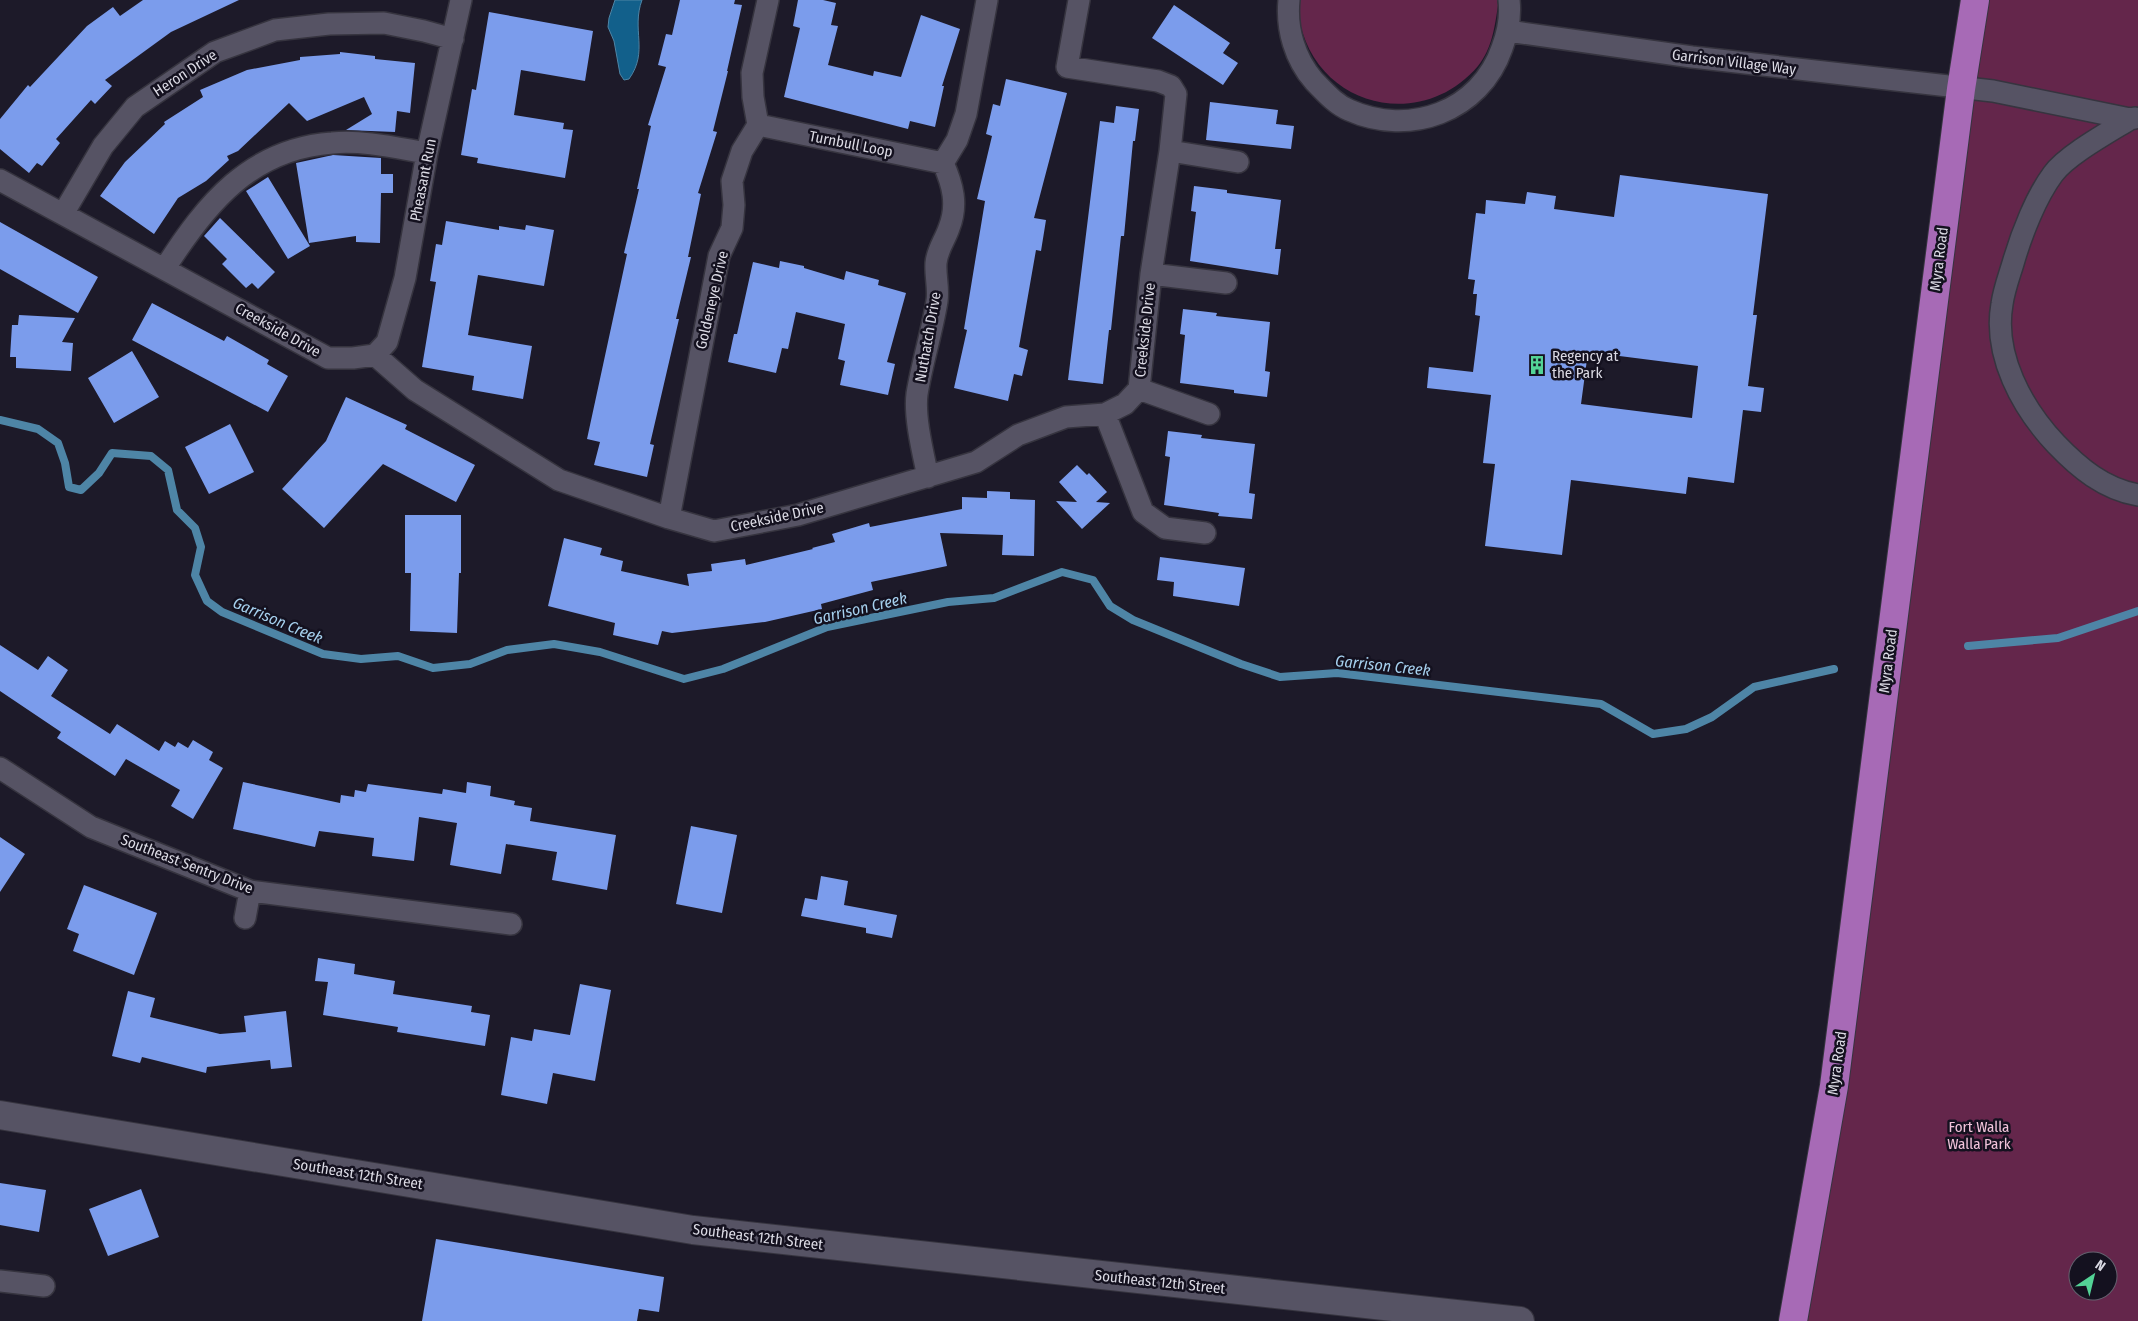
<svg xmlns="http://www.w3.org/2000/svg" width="2138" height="1321" viewBox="0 0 2138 1321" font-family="'Fira Sans Condensed',sans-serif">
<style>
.green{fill:#64264b;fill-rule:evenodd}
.water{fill:#12608b;stroke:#4e85a6}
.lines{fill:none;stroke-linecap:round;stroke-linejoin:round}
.stream{stroke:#4e85a6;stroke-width:8}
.building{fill:#7b9cec;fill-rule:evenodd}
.street-casing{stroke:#36343f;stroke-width:24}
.secondary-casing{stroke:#36343f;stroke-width:30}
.highway-casing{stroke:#36343f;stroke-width:30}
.street{stroke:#565364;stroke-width:21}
.secondary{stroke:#565364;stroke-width:28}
.highway{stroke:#a76ab6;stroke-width:28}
.labels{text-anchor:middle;stroke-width:5;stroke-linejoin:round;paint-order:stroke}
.street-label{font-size:15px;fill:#dbdae4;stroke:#14111f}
.poi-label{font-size:15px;fill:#dbdae4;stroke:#14111f;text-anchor:start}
.park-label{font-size:15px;fill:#f1c3da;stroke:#14111f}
.water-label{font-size:16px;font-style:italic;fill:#a6d0ee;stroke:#14111f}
</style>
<rect width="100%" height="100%" fill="#1d1a29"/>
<!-- green -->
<path class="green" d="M 1300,0 L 1497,0 L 1498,5 C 1495,26 1492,49 1478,66 C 1422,132 1319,108 1300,23 C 1299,16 1300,7 1300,0 Z
M 1975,0 L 2138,0 L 2138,1321 L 1793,1321 ZM 2078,1261 L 2108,1261 L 2108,1291 L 2078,1291 Z"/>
<!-- water -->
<path class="water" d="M 615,0 L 642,0 C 631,30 649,51 629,79 L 624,80 L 620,74 L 614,41 L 608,27 L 609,18 Z"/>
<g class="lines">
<!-- stream -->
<path class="stream" d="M 0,420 L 38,429 L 58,443 L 65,463 L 69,487 L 81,490 L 99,473 L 112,453 L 151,456 L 168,470 L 177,510 L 195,528 L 201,547 L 195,575 L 207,601 L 222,612 L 323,654 L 361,659 L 398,656 L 433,668 L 470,664 L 507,650 L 554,644 L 600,652 L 684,679 L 723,669 L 827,627 L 948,602 L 994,598 L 1062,572 L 1093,580 L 1110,606 L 1133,620 L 1241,664 L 1280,677 L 1337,673 L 1601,704 L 1653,734 L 1686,729 L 1712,717 L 1754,687 L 1834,669
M 1968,646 L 2058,638 L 2138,611"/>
</g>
<!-- building -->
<path class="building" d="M 143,0 L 239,0 L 171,32 L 105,80 L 112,86 L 95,104 L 91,100 L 56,139 L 60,143 L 42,166 L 37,163 L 29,173 L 0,149 L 0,119 L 28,85 L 30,87 L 87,26 L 113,7 L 120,16 Z
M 680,0 L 735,0 L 734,4 L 742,5 L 727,71 L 728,71 L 713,131 L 717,132 L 698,193 L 701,194 L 688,257 L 691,257 L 676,319 L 679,319 L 650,444 L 654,445 L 647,477 L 594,465 L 600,442 L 587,439 L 627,254 L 624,253 L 639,189 L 637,189 L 651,126 L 648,125 L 666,67 L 658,65 L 666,34 L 672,35 Z
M 798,0 L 823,0 L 836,3 L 831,25 L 838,26 L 828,65 L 873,76 L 874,71 L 901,77 L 921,15 L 960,29 L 942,86 L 944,86 L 935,127 L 910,121 L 908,129 L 784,97 L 800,28 L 793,26 Z
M 1174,5 L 1230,43 L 1223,53 L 1238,63 L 1223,85 L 1152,38 Z
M 489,12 L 593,31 L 585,81 L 521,70 L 514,115 L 564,123 L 563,129 L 573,130 L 565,178 L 477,163 L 478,158 L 461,155 L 472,89 L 476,90 Z
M 340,52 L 375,56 L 375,59 L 415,63 L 410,113 L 397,111 L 395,132 L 346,130 L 372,114 L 364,97 L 307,121 L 289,103 L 238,151 L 227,156 L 229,160 L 206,181 L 178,198 L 154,234 L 100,196 L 125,162 L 165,124 L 164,122 L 203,97 L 200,90 L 247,70 L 300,60 L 300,57 L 340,54 Z
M 1006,79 L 1067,93 L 1034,218 L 1046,220 L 1041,251 L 1036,250 L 1019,347 L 1028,350 L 1022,376 L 1014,374 L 1008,401 L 954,388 L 967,330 L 964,329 L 985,201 L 977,199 L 992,136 L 986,134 L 993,104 L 1000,106 Z
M 1210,102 L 1278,110 L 1276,124 L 1294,126 L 1291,149 L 1206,140 Z
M 1116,106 L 1139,109 L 1135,141 L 1133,141 L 1124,236 L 1121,236 L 1111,330 L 1109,330 L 1103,384 L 1068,380 L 1100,121 L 1114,123 Z
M 333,155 L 381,158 L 381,174 L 393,174 L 393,193 L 381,193 L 380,243 L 356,242 L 356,236 L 309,243 L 296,163 Z
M 1620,175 L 1768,194 L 1753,315 L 1757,315 L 1748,386 L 1764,388 L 1761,412 L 1743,410 L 1734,483 L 1688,477 L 1686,494 L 1571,480 L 1562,555 L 1485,546 L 1495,464 L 1483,463 L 1491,395 L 1427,388 L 1429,367 L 1473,372 L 1480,316 L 1475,315 L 1477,294 L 1473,294 L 1475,280 L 1468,279 L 1476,213 L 1485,214 L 1486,200 L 1525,204 L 1527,192 L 1556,196 L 1554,209 L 1614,217 ZM 1588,352 L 1698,366 L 1692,418 L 1581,404 Z
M 268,177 L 310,246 L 288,259 L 246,191 Z
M 1194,186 L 1227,190 L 1227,193 L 1281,200 L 1275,249 L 1281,249 L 1278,275 L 1190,261 L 1196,212 L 1191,211 Z
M 220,218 L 275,272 L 258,289 L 252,283 L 246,288 L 222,264 L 227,259 L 204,236 Z
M 446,221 L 499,230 L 499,226 L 525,230 L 526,225 L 554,230 L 544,286 L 478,275 L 468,335 L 532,346 L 523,399 L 472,390 L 474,376 L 422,367 L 436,282 L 430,281 L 436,244 L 442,245 Z
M 0,222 L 98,277 L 78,313 L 0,269 Z
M 780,261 L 804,266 L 804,268 L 844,280 L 846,271 L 879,280 L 878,285 L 906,293 L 887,362 L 895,364 L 888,395 L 840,385 L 845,361 L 838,359 L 845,324 L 796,312 L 788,349 L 782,348 L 776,373 L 728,362 L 734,334 L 737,334 L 753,262 L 779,268 Z
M 152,303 L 224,341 L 227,336 L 269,360 L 267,364 L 288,376 L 268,412 L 132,340 Z
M 1183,309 L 1217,313 L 1216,316 L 1270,322 L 1265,371 L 1270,372 L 1267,397 L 1234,393 L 1234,390 L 1180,383 L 1185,335 L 1180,334 Z
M 19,315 L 75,318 L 62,342 L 73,343 L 71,371 L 16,368 L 16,357 L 10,357 L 12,325 L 18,325 Z
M 132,351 L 159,397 L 114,423 L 88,378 Z
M 346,397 L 407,425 L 405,429 L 475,465 L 456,502 L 383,464 L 324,528 L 282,489 L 326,441 Z
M 230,424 L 254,472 L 209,494 L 185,447 Z
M 1168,431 L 1202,435 L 1201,438 L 1255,444 L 1249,493 L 1255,494 L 1252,519 L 1218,516 L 1219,513 L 1164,505 L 1170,457 L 1165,456 Z
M 1077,465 L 1087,475 L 1089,473 L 1107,492 L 1096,502 L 1110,503 L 1082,529 L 1056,501 L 1077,502 L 1059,482 Z
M 987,491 L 1010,492 L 1010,499 L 1035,500 L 1034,556 L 1002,555 L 1003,535 L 940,533 L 947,566 L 871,582 L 873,590 L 821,604 L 822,609 L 765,622 L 672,633 L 662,631 L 658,645 L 613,635 L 615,623 L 548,606 L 564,538 L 602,548 L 600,555 L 623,561 L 621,571 L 689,586 L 687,574 L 712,571 L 711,564 L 745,559 L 746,565 L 813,549 L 812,548 L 835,542 L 832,534 L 869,523 L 870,527 L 962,509 L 962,497 L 987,498 Z
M 405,515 L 461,515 L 461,573 L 459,573 L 457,633 L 410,631 L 411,573 L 405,573 Z
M 1160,557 L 1245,568 L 1239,606 L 1173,596 L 1174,582 L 1157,580 Z
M 0,645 L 38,670 L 48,656 L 68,670 L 51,696 L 110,734 L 117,724 L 159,751 L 165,741 L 175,747 L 178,742 L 188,748 L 193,740 L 213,752 L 209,760 L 223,768 L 193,819 L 171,806 L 180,790 L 126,759 L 115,776 L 57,738 L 61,732 L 0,691 Z
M 243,782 L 340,803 L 341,795 L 354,797 L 355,790 L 366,792 L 368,784 L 442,794 L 443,789 L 466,793 L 467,782 L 491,786 L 490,796 L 515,801 L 514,805 L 532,808 L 530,821 L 616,835 L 607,890 L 552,880 L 557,852 L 506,844 L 501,874 L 450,865 L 457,823 L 419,817 L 414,861 L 372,856 L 374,838 L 319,831 L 315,847 L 233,829 Z
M 691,826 L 737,835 L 722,913 L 676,904 Z
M 0,837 L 25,854 L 0,892 Z
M 821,876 L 848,881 L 844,905 L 897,915 L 892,938 L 866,933 L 866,928 L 801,916 L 805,898 L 817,900 Z
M 84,885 L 157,913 L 134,975 L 73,951 L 79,934 L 67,929 Z
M 318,958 L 355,964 L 354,974 L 395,981 L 393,994 L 472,1006 L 471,1012 L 490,1015 L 485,1046 L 397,1032 L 398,1027 L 323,1015 L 328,982 L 315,981 Z
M 580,984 L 611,990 L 595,1081 L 553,1073 L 547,1104 L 501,1095 L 511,1037 L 532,1041 L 534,1029 L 570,1035 Z
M 128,991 L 155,998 L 150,1017 L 220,1034 L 246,1032 L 244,1016 L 286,1011 L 292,1067 L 271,1069 L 270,1060 L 207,1067 L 206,1073 L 142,1057 L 140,1063 L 112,1056 Z
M 0,1183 L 46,1190 L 39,1232 L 0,1225 Z
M 141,1189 L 159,1237 L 108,1256 L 89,1209 Z
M 436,1239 L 664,1277 L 659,1312 L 639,1309 L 637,1321 L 422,1321 Z"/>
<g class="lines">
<!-- street casing -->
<g class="street-casing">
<path id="street" d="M 1289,0 C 1286,29 1295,59 1314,81 C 1325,92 1335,104 1349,110 C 1409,137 1480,112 1502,48 C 1508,32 1511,17 1509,0
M 1508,31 L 1692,57 L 1993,91 L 2130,119
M 2135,118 L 2130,119 C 2109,132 2067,155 2053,174 C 2036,197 2022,233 2014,260 C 2010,274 2004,289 2002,304 C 1993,355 2022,408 2056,444 C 2079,468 2104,489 2138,495
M 758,125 L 943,163
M 1170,151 L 1238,162
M 0,180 L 328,358 L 353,358 L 375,355 L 415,390 L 559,480 L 669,518 L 714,531 L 798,515 L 976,462 L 1018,435 L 1066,417 L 1105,414 L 1125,404 L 1139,389 L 1151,274 L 1170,151 L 1176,94 L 1171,86 L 1158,81 L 1067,67 L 1079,0
M 63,214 L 103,146 L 135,107 L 215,52 L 275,30 L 329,24 L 384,23 L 424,31 L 453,39
M 165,268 C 206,204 250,149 332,143 C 363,140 397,148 427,153
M 1151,274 L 1226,283
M 375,355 L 387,342 L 405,278 L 427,153 L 461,0
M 1139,389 L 1209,414
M 1105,414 L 1143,512 L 1165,528 L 1205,533
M 928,477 C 923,453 914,417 917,394 C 922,363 932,332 937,301 C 939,288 935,276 936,263 C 937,250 945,240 949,228 C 958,205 953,185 943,163 L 957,140 L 966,114 L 987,0
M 669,518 L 719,256 L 732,228 L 734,205 L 732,181 L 742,151 L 758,125 L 753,97 L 752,73 L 768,0
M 0,768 L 91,827 L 250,891 L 511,924
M 245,918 L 250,891
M 0,1281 L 44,1286"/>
</g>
<!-- secondary casing -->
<g class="secondary-casing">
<path id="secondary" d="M 0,1115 L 693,1230 L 1520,1321"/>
</g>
<!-- highway casing -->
<g class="highway-casing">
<path id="highway" d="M 1793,1321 L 1834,1086 L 1961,89 L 1975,0"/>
</g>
<!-- street -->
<use href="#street" class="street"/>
<!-- secondary -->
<use href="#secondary" class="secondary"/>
<!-- highway -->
<use href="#highway" class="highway"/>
</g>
<!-- icons -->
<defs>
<g id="building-bare" transform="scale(1.5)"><path d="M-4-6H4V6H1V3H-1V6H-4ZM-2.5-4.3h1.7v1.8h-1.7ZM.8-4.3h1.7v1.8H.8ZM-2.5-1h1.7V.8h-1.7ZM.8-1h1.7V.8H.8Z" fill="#53d396" stroke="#14111f" stroke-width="2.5" paint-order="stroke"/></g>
</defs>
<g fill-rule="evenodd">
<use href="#building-bare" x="1537" y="365"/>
</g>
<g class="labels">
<!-- street labels -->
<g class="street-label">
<text transform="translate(1734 62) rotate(7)" y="5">Garrison Village Way</text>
<text transform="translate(185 73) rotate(-33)" y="5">Heron Drive</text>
<text transform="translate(851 144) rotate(11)" y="5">Turnbull Loop</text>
<text transform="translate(423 180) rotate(-79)" y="5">Pheasant Run</text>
<text transform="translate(1939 259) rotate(-83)" y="5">Myra Road</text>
<text transform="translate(712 300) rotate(-77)" y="5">Goldeneye Drive</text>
<text transform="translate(278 330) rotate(29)" y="5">Creekside Drive</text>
<text transform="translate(1145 330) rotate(-84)" y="5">Creekside Drive</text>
<text transform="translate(928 337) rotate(-80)" y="5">Nuthatch Drive</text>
<text transform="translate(777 517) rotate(-12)" y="5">Creekside Drive</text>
<text transform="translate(1888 661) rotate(-83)" y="5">Myra Road</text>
<text transform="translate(187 864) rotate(21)" y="5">Southeast Sentry Drive</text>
<text transform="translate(1837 1063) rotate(-82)" y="5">Myra Road</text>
<text transform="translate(358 1174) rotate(9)" y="5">Southeast 12th Street</text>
<text transform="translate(758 1237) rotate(7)" y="5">Southeast 12th Street</text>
<text transform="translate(1160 1282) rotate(6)" y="5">Southeast 12th Street</text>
</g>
<!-- poi labels -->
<g class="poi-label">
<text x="1552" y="361">Regency at<tspan x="1552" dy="17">the Park</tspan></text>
</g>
<!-- park labels -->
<g class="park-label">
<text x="1979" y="1132">Fort Walla<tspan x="1979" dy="17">Walla Park</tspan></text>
</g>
<!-- water labels -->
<g class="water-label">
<text transform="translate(860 608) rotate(-13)" y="6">Garrison Creek</text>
<text transform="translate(278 620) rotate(23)" y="6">Garrison Creek</text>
<text transform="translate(1383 665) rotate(6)" y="6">Garrison Creek</text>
</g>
</g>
<!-- north arrow -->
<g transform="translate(2093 1276) rotate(35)"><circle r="24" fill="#14111f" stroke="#64616e"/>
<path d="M0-4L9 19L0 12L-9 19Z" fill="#53d396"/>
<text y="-8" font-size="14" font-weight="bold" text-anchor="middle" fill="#dbdae4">N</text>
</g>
</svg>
